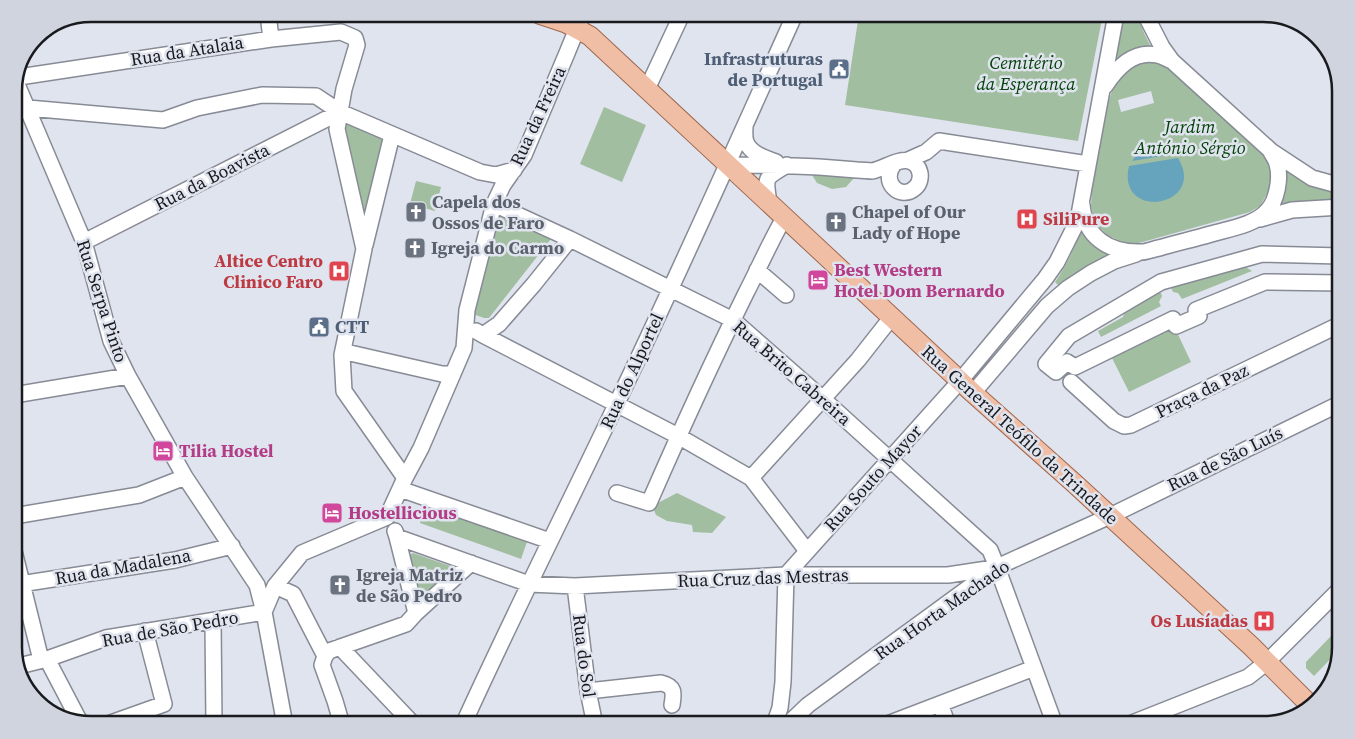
<svg xmlns="http://www.w3.org/2000/svg" width="1355" height="739" viewBox="0 0 1355 739" font-family="'Source Serif 4',serif">
<style>
.green{fill:#a2bea0;fill-rule:evenodd}
.water{fill:#66a3bd}
.lines{fill:none;stroke-linecap:round;stroke-linejoin:round}
.minor-casing{stroke:#878b95;stroke-width:18}
.major-casing{stroke:#9e684f;stroke-width:21}
.minor{stroke:#fff;stroke-width:15}
.major{stroke:#efbea5;stroke-width:19}
.labels{text-anchor:middle;stroke-width:5;stroke-linejoin:round;paint-order:stroke}
.street-label{font-size:18px;fill:#191a1e;stroke:#e0e4ef}
.service-label{font-size:18px;font-weight:bold;fill:#4e5e75;stroke:#e0e4ef;text-anchor:end}
.park-label{font-size:18px;font-style:italic;fill:#054209;stroke:#e0e4ef}
.worship-label{font-size:18px;font-weight:bold;fill:#5b616d;stroke:#e0e4ef;text-anchor:start}
.health-label{font-size:18px;font-weight:bold;fill:#be3a42;stroke:#e0e4ef;text-anchor:end}
.hotel-label{font-size:18px;font-weight:bold;fill:#b23c85;stroke:#e0e4ef;text-anchor:start}
.rim{fill:none;stroke:#191a1e;stroke-width:2.5}
</style>
<rect width="100%" height="100%" fill="#e0e4ef"/>
<!-- green -->
<path class="green" d="M 859,14 L 1103,14 L 1078,141 L 845,105 Z
M 1124,14 L 1137,14 L 1144,33 L 1151,47 C 1137,48 1127,52 1115,59 Z
M 1141,63 L 1158,63 L 1171,69 L 1261,151 L 1268,164 L 1271,178 L 1268,192 L 1260,206 L 1250,212 L 1139,243 L 1125,243 L 1107,235 L 1095,223 L 1091,206 L 1092,189 L 1109,100 L 1116,79 L 1127,69 ZM 1151,91 L 1154,103 L 1121,112 L 1118,100 Z
M 604,107 L 646,125 L 622,182 L 580,164 Z
M 346,123 L 383,138 L 365,217 L 344,130 Z
M 1287,170 L 1310,184 L 1341,194 L 1341,199 L 1278,207 Z
M 812,175 L 833,175 L 854,178 L 846,187 L 832,189 L 817,183 Z
M 416,181 L 441,187 L 435,211 L 410,204 Z
M 500,217 L 551,239 L 489,318 L 484,318 L 473,314 Z
M 1082,227 L 1113,254 L 1072,275 L 1059,286 L 1055,282 C 1067,265 1075,247 1082,227 Z
M 1244,266 L 1252,271 L 1182,299 L 1178,293 L 1173,292 L 1170,285 Z
M 1159,289 L 1162,296 L 1159,302 L 1161,306 L 1101,337 L 1098,331 L 1123,317 L 1125,311 Z
M 1174,326 L 1191,362 L 1129,392 L 1111,356 Z
M 677,493 L 726,517 L 712,533 L 693,532 L 692,525 L 667,521 L 656,515 L 652,506 Z
M 426,506 L 527,542 L 521,559 L 420,523 Z
M 413,553 L 453,567 L 454,574 L 422,599 L 414,595 L 406,557 Z
M 1333,634 L 1341,642 L 1341,648 L 1314,676 L 1306,668 L 1306,662 Z"/>
<!-- water -->
<path class="water" d="M 1154,147 L 1165,149 L 1174,154 L 1132,161 C 1138,153 1144,149 1154,147 Z
M 1178,158 C 1208,207 1116,222 1129,166 Z"/>
<g class="lines">
<!-- minor casing -->
<g class="minor-casing">
<path id="minor" d="M 268,14 L 271,39
M 19,77 L 271,39 L 341,32 L 355,38 L 357,45 L 344,89 L 337,129 L 364,249 L 342,355 L 344,391 L 405,478
M 16,82 L 84,242 L 111,341 L 128,376 L 185,477 L 257,585 L 264,612 L 285,725
M 1105,86 C 1117,68 1133,50 1157,55 C 1162,56 1167,59 1172,61
M 647,89 L 682,14
M 28,108 L 163,120 L 197,108 L 262,95 L 316,96 L 340,112 L 480,172 L 496,175 L 514,170
M 745,125 C 745,130 744,137 746,142 C 751,154 765,158 776,162
M 1271,151 L 1312,178 L 1341,186
M 908,160 L 926,152 L 939,141 L 1088,164
M 727,165 C 758,165 788,165 819,167 C 832,168 844,169 857,170 C 862,170 868,171 872,171 C 883,169 899,158 909,161 C 921,164 924,180 915,188 C 900,201 880,182 894,164
M 769,203 C 765,176 764,179 787,165
M 494,204 L 570,239 L 733,320 L 823,399 L 990,550 L 997,567 L 1055,725
M 1082,205 C 1085,237 1109,253 1141,252 C 1147,252 1153,249 1159,248 C 1176,243 1194,239 1211,234 C 1228,229 1255,225 1267,211 C 1277,201 1281,178 1277,164 C 1276,159 1272,155 1270,150 L 1172,61 L 1162,47 L 1145,14
M 1260,219 L 1292,210 L 1341,207
M 84,242 L 340,112
M 365,245 L 392,135
M 1341,256 L 1262,254 L 1161,282 L 1069,336 L 1046,364 L 1056,372 L 1067,362 L 1075,367 L 1173,319 L 1176,326 L 1199,316 L 1196,310 L 1265,282 L 1341,283
M 757,270 L 786,295
M 476,331 L 483,335 L 499,324 L 534,284 L 570,239
M 483,335 L 678,436 L 751,478 L 807,551
M 342,355 L 350,353 L 442,374 L 453,374
M 1071,382 L 1114,421 L 1124,426 L 1131,425 L 1341,324
M 973,393 L 1047,306 L 1068,288 L 1091,273 L 1114,261 L 1136,254
M 14,395 L 128,376
M 751,478 L 858,360 L 891,318
M 400,489 L 550,541
M 617,493 L 649,503 C 680,432 712,362 746,293 C 759,268 770,242 784,218
M 14,516 L 139,495 L 185,477
M 387,517 L 405,478 L 421,448 L 464,348 L 467,310 L 494,204 L 503,185 L 524,155 L 567,53 L 583,14
M 395,531 L 397,537 L 416,613
M 397,537 L 529,584 L 575,586 L 786,575 L 948,575 L 994,568
M 14,551 L 41,660
M 14,585 L 175,560 L 232,546
M 275,586 L 293,594 L 325,656
M 575,586 L 588,691 L 595,725
M 264,612 L 275,586 L 302,553 L 387,517
M 213,621 L 214,725
M 340,647 L 414,725
M 47,659 L 80,722
M 19,666 L 47,659 L 106,638 L 264,612
M 588,691 L 661,683 C 675,686 674,693 672,705
M 940,704 L 948,725
M 105,725 L 164,704 L 145,631
M 342,725 L 335,701 L 322,665 L 325,656 L 329,651 L 406,624 L 416,613 L 471,563
M 463,725 C 512,617 565,512 616,405 C 678,276 736,145 795,14
M 774,725 L 780,708 L 783,682 L 786,575 L 960,381 L 1045,279 L 1057,262 L 1078,220 L 1116,14
M 787,725 L 808,705 L 997,567 L 1110,516 L 1341,403
M 885,725 L 1034,668
M 1127,725 L 1248,677 L 1267,662 L 1341,588"/>
</g>
<!-- major casing -->
<g class="major-casing">
<path id="major" d="M 539,14 L 566,23 L 590,36 L 973,393 L 1074,483 L 1251,646 L 1311,706"/>
</g>
<!-- minor -->
<use href="#minor" class="minor"/>
<!-- major -->
<use href="#major" class="major"/>
</g>
<!-- icons -->
<defs>
<g id="civic-square" transform="scale(1.125)"><rect x="-9" y="-9" width="18" height="18" rx="4" fill="#5c6f8a" stroke="#e0e4ef"/><path d="M-.6-6.5H3V-4.5H.6V-3L4-1V1h2V6H-6V1h2V-1L-.6-3ZM-1.2 2.5V6h2.4V2.5Z" fill="#fff"/></g>
<g id="church-square" transform="scale(1.125)"><rect x="-9" y="-9" width="18" height="18" rx="4" fill="#6b7280" stroke="#e0e4ef"/><path d="M-1.2-6h2.4v3.5h3.3v2.4h-3.3V6h-2.4V-.1h-3.3v-2.4h3.3Z" fill="#fff"/></g>
<g id="hospital-square" transform="scale(1.125)"><rect x="-9" y="-9" width="18" height="18" rx="4" fill="#e0444e" stroke="#e0e4ef"/><path d="M-5-5h3v3.5h4V-5h3V5h-3V1.5h-4V5h-3Z" fill="#fff"/></g>
<g id="hotel-square" transform="scale(1.125)"><rect x="-9" y="-9" width="18" height="18" rx="4" fill="#d1479c" stroke="#e0e4ef"/><path d="M-6-4.5h1.5V1H6V5H4.5V3h-9V5H-6ZM-4 0a1.8 1.8 0 1 1 3.6 0ZM.5 0V-2.5h3Q6-2.5 6 0Z" fill="#fff"/></g>
</defs>
<g fill-rule="evenodd">
<use href="#civic-square" x="839" y="69"/>
<use href="#church-square" x="416" y="212"/>
<use href="#hospital-square" x="1027" y="219"/>
<use href="#church-square" x="836" y="222"/>
<use href="#church-square" x="415" y="248"/>
<use href="#hospital-square" x="339" y="271"/>
<use href="#hotel-square" x="818" y="280"/>
<use href="#civic-square" x="319" y="327"/>
<use href="#hotel-square" x="163" y="451"/>
<use href="#hotel-square" x="332" y="513"/>
<use href="#church-square" x="340" y="585"/>
<use href="#hospital-square" x="1264" y="621"/>
</g>
<g class="labels">
<!-- street labels -->
<g class="street-label">
<text transform="translate(187 51) rotate(-9)" y="6">Rua da Atalaia</text>
<text transform="translate(538 116) rotate(-65)" y="6">Rua da Freira</text>
<text transform="translate(212 177) rotate(-27)" y="6">Rua da Boavista</text>
<text transform="translate(102 301) rotate(72)" y="6">Rua Serpa Pinto</text>
<text transform="translate(632 371) rotate(-65)" y="6">Rua do Alportel</text>
<text transform="translate(792 373) rotate(41)" y="6">Rua Brito Cabreira</text>
<text transform="translate(1202 391) rotate(-26)" y="6">Praça da Paz</text>
<text transform="translate(1020 435) rotate(42)" y="6">Rua General Teófilo da Trindade</text>
<text transform="translate(1225 459) rotate(-26)" y="6">Rua de São Luís</text>
<text transform="translate(873 478) rotate(-48)" y="6">Rua Souto Mayor</text>
<text transform="translate(123 567) rotate(-10)" y="6">Rua da Madalena</text>
<text transform="translate(763 578) rotate(-2)" y="6">Rua Cruz das Mestras</text>
<text transform="translate(942 610) rotate(-35)" y="6">Rua Horta Machado</text>
<text transform="translate(170 629) rotate(-10)" y="6">Rua de São Pedro</text>
<text transform="translate(584 656) rotate(83)" y="6">Rua do Sol</text>
</g>
<!-- service labels -->
<g class="service-label">
<text x="823" y="65">Infrastruturas<tspan x="823" dy="21">de Portugal</tspan></text>
<text x="335" y="333" text-anchor="start">CTT</text>
</g>
<!-- park labels -->
<g class="park-label">
<text x="1026" y="69">Cemitério<tspan x="1026" dy="21">da Esperança</tspan></text>
<text x="1190" y="133">Jardim<tspan x="1190" dy="21">António Sérgio</tspan></text>
</g>
<!-- worship labels -->
<g class="worship-label">
<text x="432" y="208">Capela dos<tspan x="432" dy="21">Ossos de Faro</tspan></text>
<text x="852" y="218">Chapel of Our<tspan x="852" dy="21">Lady of Hope</tspan></text>
<text x="431" y="254">Igreja do Carmo</text>
<text x="356" y="581">Igreja Matriz<tspan x="356" dy="21">de São Pedro</tspan></text>
</g>
<!-- health labels -->
<g class="health-label">
<text x="1043" y="225" text-anchor="start">SiliPure</text>
<text x="323" y="267">Altice Centro<tspan x="323" dy="21">Clinico Faro</tspan></text>
<text x="1248" y="627">Os Lusíadas</text>
</g>
<!-- hotel labels -->
<g class="hotel-label">
<text x="834" y="276">Best Western<tspan x="834" dy="21">Hotel Dom Bernardo</tspan></text>
<text x="179" y="457">Tilia Hostel</text>
<text x="348" y="519">Hostellicious</text>
</g>
</g>
<!-- crop -->
<path d="M0 0H1355V739H0ZM91 22H1263A69 69 0 0 1 1332 91V647A69 69 0 0 1 1263 716H91A69 69 0 0 1 22 647V91A69 69 0 0 1 91 22Z" fill="#d0d4de" fill-rule="evenodd"/>
<path class="rim" d="M91 22H1263A69 69 0 0 1 1332 91V647A69 69 0 0 1 1263 716H91A69 69 0 0 1 22 647V91A69 69 0 0 1 91 22Z"/>
</svg>
